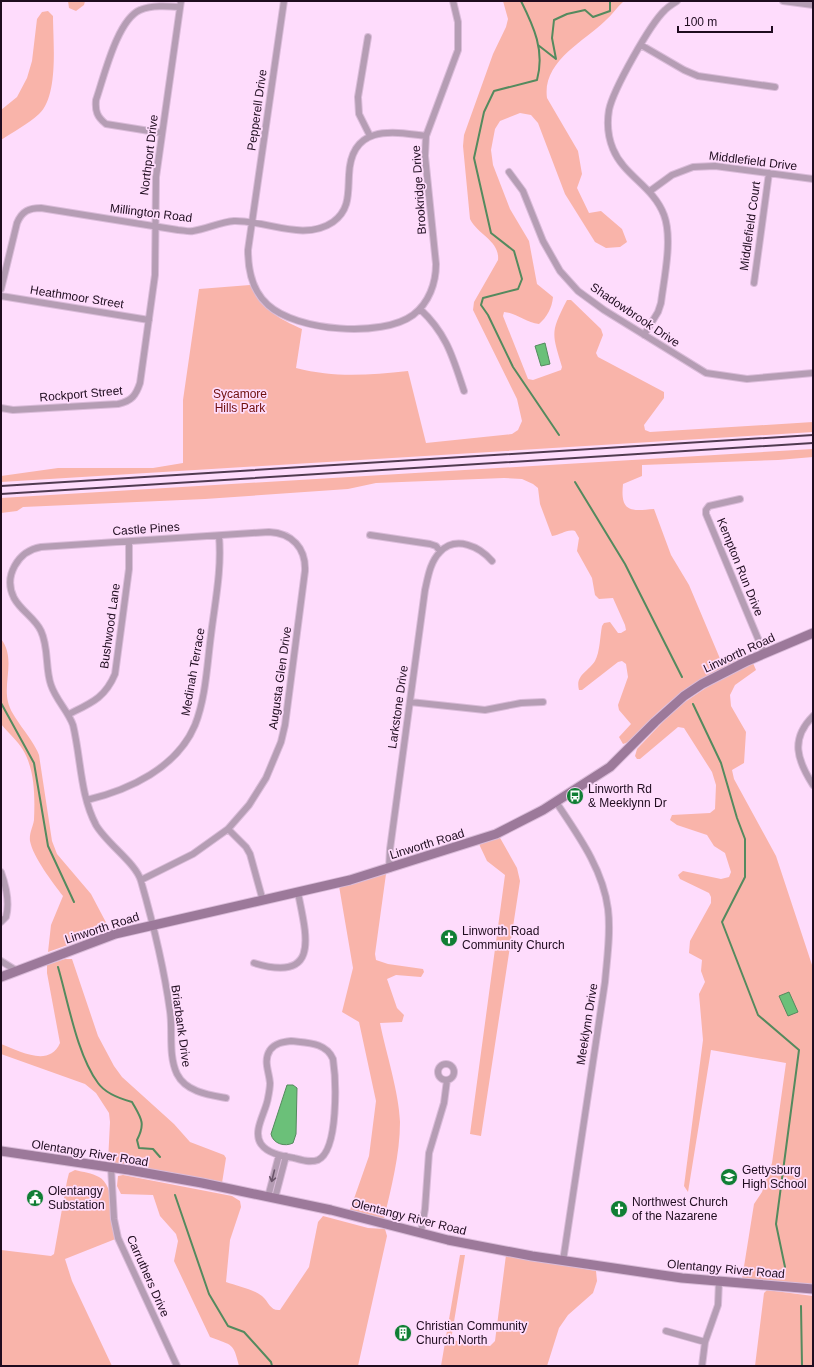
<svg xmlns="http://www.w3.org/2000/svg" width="814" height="1367" viewBox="0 0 814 1367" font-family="Arial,sans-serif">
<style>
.green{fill:#f9b4aa}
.water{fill:#6bc079;stroke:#548a5e}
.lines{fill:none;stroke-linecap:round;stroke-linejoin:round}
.stream{stroke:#548a5e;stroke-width:2}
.minor-casing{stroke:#dabbd9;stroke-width:8}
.secondary-casing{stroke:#dabbd9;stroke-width:11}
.minor{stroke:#b59db4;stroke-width:6}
.secondary{stroke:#9c799a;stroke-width:9}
.rail{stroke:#503a50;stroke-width:2}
.oneway{stroke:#6a546a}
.labels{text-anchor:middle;stroke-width:3.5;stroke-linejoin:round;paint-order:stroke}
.street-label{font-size:12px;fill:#1f0c1f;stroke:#fedcfc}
.park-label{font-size:12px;fill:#6f0f0d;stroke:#fedcfc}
.poi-label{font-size:12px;fill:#1f0c1f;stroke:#fedcfc;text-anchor:start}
</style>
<rect width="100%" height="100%" fill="#fedcfc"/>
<!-- green -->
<path class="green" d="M 68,1 L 85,1 L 84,5 L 76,11 L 69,8 Z
M 503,1 L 624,1 C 617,7 612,15 605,21 C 583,42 542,62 547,98 L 578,151 L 582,174 L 577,188 L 589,213 L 601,211 L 622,229 L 627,242 L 620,247 L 606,248 L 595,242 L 565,194 L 538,123 L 531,115 L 520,113 L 500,121 L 495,129 L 491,150 L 493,165 L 510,209 L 529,241 L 537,284 L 553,297 C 552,308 547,317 539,324 C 526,323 517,313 504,312 L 503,316 L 528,379 L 533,380 L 561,370 L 562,367 C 552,333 550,333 567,300 L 571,300 L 601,329 L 603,335 L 596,353 L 598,357 L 664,392 L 664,398 L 644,425 L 645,430 L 650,432 L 813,422 L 813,432 L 1,482 L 1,476 L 58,468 L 153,468 L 183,463 L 183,400 L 199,289 L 250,285 C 266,311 275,317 302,329 L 296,368 C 335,378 368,375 408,371 L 426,443 L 512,434 L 518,430 L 522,421 L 517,399 L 473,310 L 474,302 L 498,260 C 500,241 478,235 470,219 L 463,146 L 464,135 L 493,54 L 506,27 L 508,19 Z
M 48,11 L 53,16 C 53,41 59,96 39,114 C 28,124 13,132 1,140 L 1,110 L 17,97 L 27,78 L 32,61 L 37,19 L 42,12 Z
M 813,449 L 813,457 L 778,460 L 642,465 L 642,476 L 623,484 C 620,513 631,511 654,509 L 671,555 L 689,585 L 721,661 L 740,653 L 745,654 L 744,658 C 712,674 680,690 654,716 C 645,725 636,741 623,744 L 619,737 L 631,724 L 619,710 L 618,705 L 628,677 L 626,664 L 622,661 L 618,662 L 582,690 L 579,690 C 575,675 588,672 595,661 C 600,652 600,636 602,626 L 604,623 L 610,622 L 618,633 L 621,633 L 626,630 L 625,625 L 613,598 L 599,599 L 595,595 L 592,578 L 577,551 L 579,538 L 575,531 C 566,529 561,535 552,536 L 540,504 L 538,488 L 533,484 L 522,479 L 504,478 L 376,483 L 348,489 L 205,499 L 23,507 L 17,511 L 1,513 L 1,498 Z
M 1,639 C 16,658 3,682 8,702 C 11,717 32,737 39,755 L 52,841 L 57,854 L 91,894 L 110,930 L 48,952 L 51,925 L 63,896 C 53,883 33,857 30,841 C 29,833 33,827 34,820 C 35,797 35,770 23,750 C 18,741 8,733 1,724 Z
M 753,663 L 756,670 L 735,685 L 730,695 L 731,706 L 746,732 L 744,763 L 732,770 L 734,779 L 776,856 L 813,968 L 813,1285 L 742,1279 L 754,1204 L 762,1192 L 772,1163 L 786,1063 L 711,1050 L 688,1192 L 684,1186 L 703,1040 L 699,994 L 705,982 L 701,971 L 702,960 L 689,953 L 690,941 L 711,903 L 711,897 L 709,893 L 680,879 L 678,875 L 683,871 L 721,879 L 729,877 L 731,872 L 725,853 L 714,846 L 707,835 L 677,825 L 670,820 L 672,815 L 710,813 L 715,809 L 716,785 L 712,772 L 684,728 L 678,727 L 640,759 L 637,759 L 635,756 L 637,749 L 676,708 L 722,677 Z
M 499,836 L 517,868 L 520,881 L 481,1136 L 470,1134 L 505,875 L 487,861 L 479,844 Z
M 386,874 L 375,954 L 376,960 L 388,964 L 423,969 L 424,972 L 421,977 L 396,975 L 387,979 L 397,1008 L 404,1015 L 402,1022 L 380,1023 C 386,1053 399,1092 400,1122 C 400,1155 391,1188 384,1219 L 350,1210 L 369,1156 L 376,1101 L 359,1022 L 342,1012 L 353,968 L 339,886 Z
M 65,959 L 72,959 L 98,1036 L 114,1066 L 122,1077 L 174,1124 L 190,1142 L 224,1155 L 226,1158 L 222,1183 L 108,1162 L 110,1122 L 109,1113 L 96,1093 L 85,1084 L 1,1054 L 1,1044 C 20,1051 49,1068 60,1043 L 47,973 L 47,965 Z
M 75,1170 C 83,1172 92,1173 99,1177 C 114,1185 115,1222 118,1238 L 65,1259 L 72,1281 L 112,1366 L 1,1366 L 1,1250 L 51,1256 L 54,1254 L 67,1181 L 69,1173 Z
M 123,1175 L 232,1196 L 240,1201 L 241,1207 L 230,1240 L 226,1282 C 237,1286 253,1289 262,1296 C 269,1302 270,1311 280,1310 L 309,1267 L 318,1222 L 323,1216 L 368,1228 L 385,1229 L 387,1236 L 358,1366 L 239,1366 C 233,1342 233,1346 210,1337 L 174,1261 L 178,1241 L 176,1234 L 160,1216 L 153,1195 L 121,1194 L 117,1186 L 118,1176 Z
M 460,1255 L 465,1255 L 451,1340 L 490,1346 L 495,1341 L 506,1255 L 596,1271 L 597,1281 L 593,1293 L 568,1315 L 559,1328 L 547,1366 L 441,1366 Z
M 767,1290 L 813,1296 L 813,1366 L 755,1366 L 764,1293 Z"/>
<!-- water -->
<path class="water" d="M 545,343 L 550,364 L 541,366 L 535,346 Z
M 789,992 L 798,1012 L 788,1016 L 779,996 Z
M 287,1085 L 293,1085 L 297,1088 L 296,1134 L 293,1143 C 285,1147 273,1144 271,1134 Z"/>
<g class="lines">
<!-- stream -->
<path class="stream" d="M 521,1 C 534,27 545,51 537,80 L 494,91 L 484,112 L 474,158 L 491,233 L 514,251 L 522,279 L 518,289 L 483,298 L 481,305 L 488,315 L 513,367 L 559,435
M 538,45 L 556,59 L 552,38 L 554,20 L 567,14 L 585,10 L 593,17 L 610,11 L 610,1
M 575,482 L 625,564 L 682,677
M 1,703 L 34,763 L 48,846 L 74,902
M 693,704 L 721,763 L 737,818 L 745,839 L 745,877 L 722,922 L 758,1015 L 799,1050 L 776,1224 L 785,1267
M 58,967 C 68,1001 77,1055 98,1083 C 105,1093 121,1099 132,1102 C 141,1118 146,1123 137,1140 L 139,1148 L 153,1149 L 160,1157
M 175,1195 L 209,1294 L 228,1326 L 244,1332 L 271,1362 L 272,1366
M 801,1306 L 802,1366"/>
<!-- minor casing -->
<g class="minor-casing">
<path id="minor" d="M 284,1 L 248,250 C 248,270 252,291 268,305 C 296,331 382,338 413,315 C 429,303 436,283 436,264 L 425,156 L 426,136 L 458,50 L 458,22 L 453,1
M 783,1 L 813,5
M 368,37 L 358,97 L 359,114 L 370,136
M 641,45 L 684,70 L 698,76 L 775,87
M 162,133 L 106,124 C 97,117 95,111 96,100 C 104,77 117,20 140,10 C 152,5 167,6 180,7
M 509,172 L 523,191 L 543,241 L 560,271 L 578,291 L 604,310 L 706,373 L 747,379 L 813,373
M 650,191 L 672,175 L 693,167 L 715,166 L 813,179
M 754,283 L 769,173
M 1,289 L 17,223 C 22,211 29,208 41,208 L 178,230 C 183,230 188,232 193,231 C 207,229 220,222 234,221 C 266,220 304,242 333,222 C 350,210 348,193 349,175 C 351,125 390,131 426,136
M 1,296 L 149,320
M 420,309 C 447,334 453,358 464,391
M 644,335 L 658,312 L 661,303 C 664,278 673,239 664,215 C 653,186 624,176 613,149 C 608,137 607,122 609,110 C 613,90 650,24 665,10 C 669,6 673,4 677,1
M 1,408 L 13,410 L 118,404 C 132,401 136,395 140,383 L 155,275 L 156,177 L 181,1
M 740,499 L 709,506 L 706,510 L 706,514 L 764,653
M 370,535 L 430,544 L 436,546 L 440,551
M 410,702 L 485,710 L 521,703 L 543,702
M 69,714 C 91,703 105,698 115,674 L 129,569 L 129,542
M 813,716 C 790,739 797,760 813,785
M 87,800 C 129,790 177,768 195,725 C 206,697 207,665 211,635 C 215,602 222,569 219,536
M 556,802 C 578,835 603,869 608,909 C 611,933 607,958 605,982 L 563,1261
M 228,829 L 246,847 L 250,854 L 263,901
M 389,869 L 390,849 L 425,590 C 428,577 430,562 440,552 C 456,535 480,547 492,561
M 1,872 C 6,886 10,902 6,917 L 1,922
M 141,880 L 193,854 L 228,829 L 249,805 L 266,778 L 281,742 L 285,725 L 305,571 C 306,548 292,533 269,532 L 41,547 C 18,551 3,576 14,598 C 21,611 35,618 41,631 C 49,648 45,668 51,685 C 56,700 68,711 73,725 C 81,758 80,795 96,825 C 107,844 136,863 141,881 C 153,923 164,968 170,1011 C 173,1031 168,1055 177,1074 C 186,1092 209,1095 226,1098
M 1,961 L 17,971
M 254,963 C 320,983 307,937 298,893
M 291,1041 C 307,1043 326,1042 333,1059 C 336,1079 339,1150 318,1160 C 310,1163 301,1160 294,1158 C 283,1156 268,1154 261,1144 C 252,1131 266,1112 268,1098 C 269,1093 270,1088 270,1083 C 269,1071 263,1061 270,1050 C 275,1043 283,1042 291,1041 Z
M438 1072a8 8 0 1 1 16 0a8 8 0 1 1-16 0Z
M 111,1167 L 114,1219 L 118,1238 L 177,1366
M 268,1197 L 279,1155
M 275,1198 L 286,1156
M 421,1232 L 425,1209 L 429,1153 L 444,1103 L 447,1080
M 666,1331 L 705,1342
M 702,1366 L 705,1342 L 718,1305 L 719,1281"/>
</g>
<!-- secondary casing -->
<g class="secondary-casing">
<path id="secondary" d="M 1,977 L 115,934 L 350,880 L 496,834 L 543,810 L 610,767 L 655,722 L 684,696 L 702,684 L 747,661 L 813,633
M 1,1151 L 129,1170 L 202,1183 L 331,1210 L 448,1240 L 532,1256 L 682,1278 L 813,1289"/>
</g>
<!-- minor -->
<use href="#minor" class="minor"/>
<!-- secondary -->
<use href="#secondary" class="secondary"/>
<!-- rail -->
<path class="rail" d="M 1,486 L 813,435
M 1,494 L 813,443"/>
</g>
<!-- one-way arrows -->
<defs><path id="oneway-shaft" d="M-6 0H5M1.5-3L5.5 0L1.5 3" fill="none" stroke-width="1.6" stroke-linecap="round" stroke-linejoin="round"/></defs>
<use class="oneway" href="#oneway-shaft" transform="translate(273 1176) rotate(104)"/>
<!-- icons -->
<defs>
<g id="bus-disc" transform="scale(0.9)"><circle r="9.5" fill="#107e34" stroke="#fedcfc"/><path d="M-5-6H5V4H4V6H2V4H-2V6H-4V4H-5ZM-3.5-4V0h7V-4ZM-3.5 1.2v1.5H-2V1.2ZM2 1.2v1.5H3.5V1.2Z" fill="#fff"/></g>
<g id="church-disc" transform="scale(0.9)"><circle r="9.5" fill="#107e34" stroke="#fedcfc"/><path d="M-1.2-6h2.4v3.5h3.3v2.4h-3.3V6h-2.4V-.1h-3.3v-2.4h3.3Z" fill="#fff"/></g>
<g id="school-disc" transform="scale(0.9)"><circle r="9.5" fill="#107e34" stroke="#fedcfc"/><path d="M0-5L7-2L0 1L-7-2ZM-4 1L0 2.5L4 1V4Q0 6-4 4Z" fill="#fff"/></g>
<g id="civic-disc" transform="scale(0.9)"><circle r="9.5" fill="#107e34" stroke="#fedcfc"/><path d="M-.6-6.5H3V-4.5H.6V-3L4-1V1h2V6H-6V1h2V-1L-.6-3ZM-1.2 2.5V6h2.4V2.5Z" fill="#fff"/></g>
<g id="building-disc" transform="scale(0.9)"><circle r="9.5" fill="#107e34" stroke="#fedcfc"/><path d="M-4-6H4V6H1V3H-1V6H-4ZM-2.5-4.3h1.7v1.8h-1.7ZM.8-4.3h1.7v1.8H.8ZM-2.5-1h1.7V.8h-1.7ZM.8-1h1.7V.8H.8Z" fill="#fff"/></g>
</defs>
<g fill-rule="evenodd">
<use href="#bus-disc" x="575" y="796"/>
<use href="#church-disc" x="449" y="938"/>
<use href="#school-disc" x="729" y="1177"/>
<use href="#civic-disc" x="35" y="1198"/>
<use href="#church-disc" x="619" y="1209"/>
<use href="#building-disc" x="403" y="1333"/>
</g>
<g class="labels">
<!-- street labels -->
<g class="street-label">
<text transform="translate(257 110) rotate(-82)" y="4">Pepperell Drive</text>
<text transform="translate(149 155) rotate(-83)" y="4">Northport Drive</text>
<text transform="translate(753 161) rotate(7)" y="4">Middlefield Drive</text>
<text transform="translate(419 190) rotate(-94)" y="4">Brookridge Drive</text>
<text transform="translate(151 213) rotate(7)" y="4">Millington Road</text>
<text transform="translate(750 226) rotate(-82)" y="4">Middlefield Court</text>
<text transform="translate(77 297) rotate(9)" y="4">Heathmoor Street</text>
<text transform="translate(635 315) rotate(34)" y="4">Shadowbrook Drive</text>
<text transform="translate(81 394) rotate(-5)" y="4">Rockport Street</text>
<text transform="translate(146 529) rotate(-4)" y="4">Castle Pines</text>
<text transform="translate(740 567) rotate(68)" y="4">Kempton Run Drive</text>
<text transform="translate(110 626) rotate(-82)" y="4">Bushwood Lane</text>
<text transform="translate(739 653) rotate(-25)" y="4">Linworth Road</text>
<text transform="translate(193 672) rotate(-80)" y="4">Medinah Terrace</text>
<text transform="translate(280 678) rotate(-82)" y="4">Augusta Glen Drive</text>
<text transform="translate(398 707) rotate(-82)" y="4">Larkstone Drive</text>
<text transform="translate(427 844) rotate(-17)" y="4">Linworth Road</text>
<text transform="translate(102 928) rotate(-18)" y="4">Linworth Road</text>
<text transform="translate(587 1024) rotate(-81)" y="4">Meeklynn Drive</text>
<text transform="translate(181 1026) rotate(82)" y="4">Briarbank Drive</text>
<text transform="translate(90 1153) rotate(9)" y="4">Olentangy River Road</text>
<text transform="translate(409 1217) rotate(14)" y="4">Olentangy River Road</text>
<text transform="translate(726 1269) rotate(5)" y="4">Olentangy River Road</text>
<text transform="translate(148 1276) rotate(66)" y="4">Carruthers Drive</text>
</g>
<!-- park labels -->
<g class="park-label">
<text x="240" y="398">Sycamore<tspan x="240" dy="14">Hills Park</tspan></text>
</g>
<!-- poi labels -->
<g class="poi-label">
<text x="588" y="793">Linworth Rd<tspan x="588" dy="14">&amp; Meeklynn Dr</tspan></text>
<text x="462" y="935">Linworth Road<tspan x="462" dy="14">Community Church</tspan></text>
<text x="742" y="1174">Gettysburg<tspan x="742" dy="14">High School</tspan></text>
<text x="48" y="1195">Olentangy<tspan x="48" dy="14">Substation</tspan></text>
<text x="632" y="1206">Northwest Church<tspan x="632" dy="14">of the Nazarene</tspan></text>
<text x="416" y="1330">Christian Community<tspan x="416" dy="14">Church North</tspan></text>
</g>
</g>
<!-- border -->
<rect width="814" height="1367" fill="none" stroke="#1f0c1f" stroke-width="4"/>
<!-- scale -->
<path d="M678 26v6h94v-6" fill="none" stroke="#1f0c1f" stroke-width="2"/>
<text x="684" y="26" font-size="12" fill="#1f0c1f" stroke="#fedcfc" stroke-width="3" paint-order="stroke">100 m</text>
</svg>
